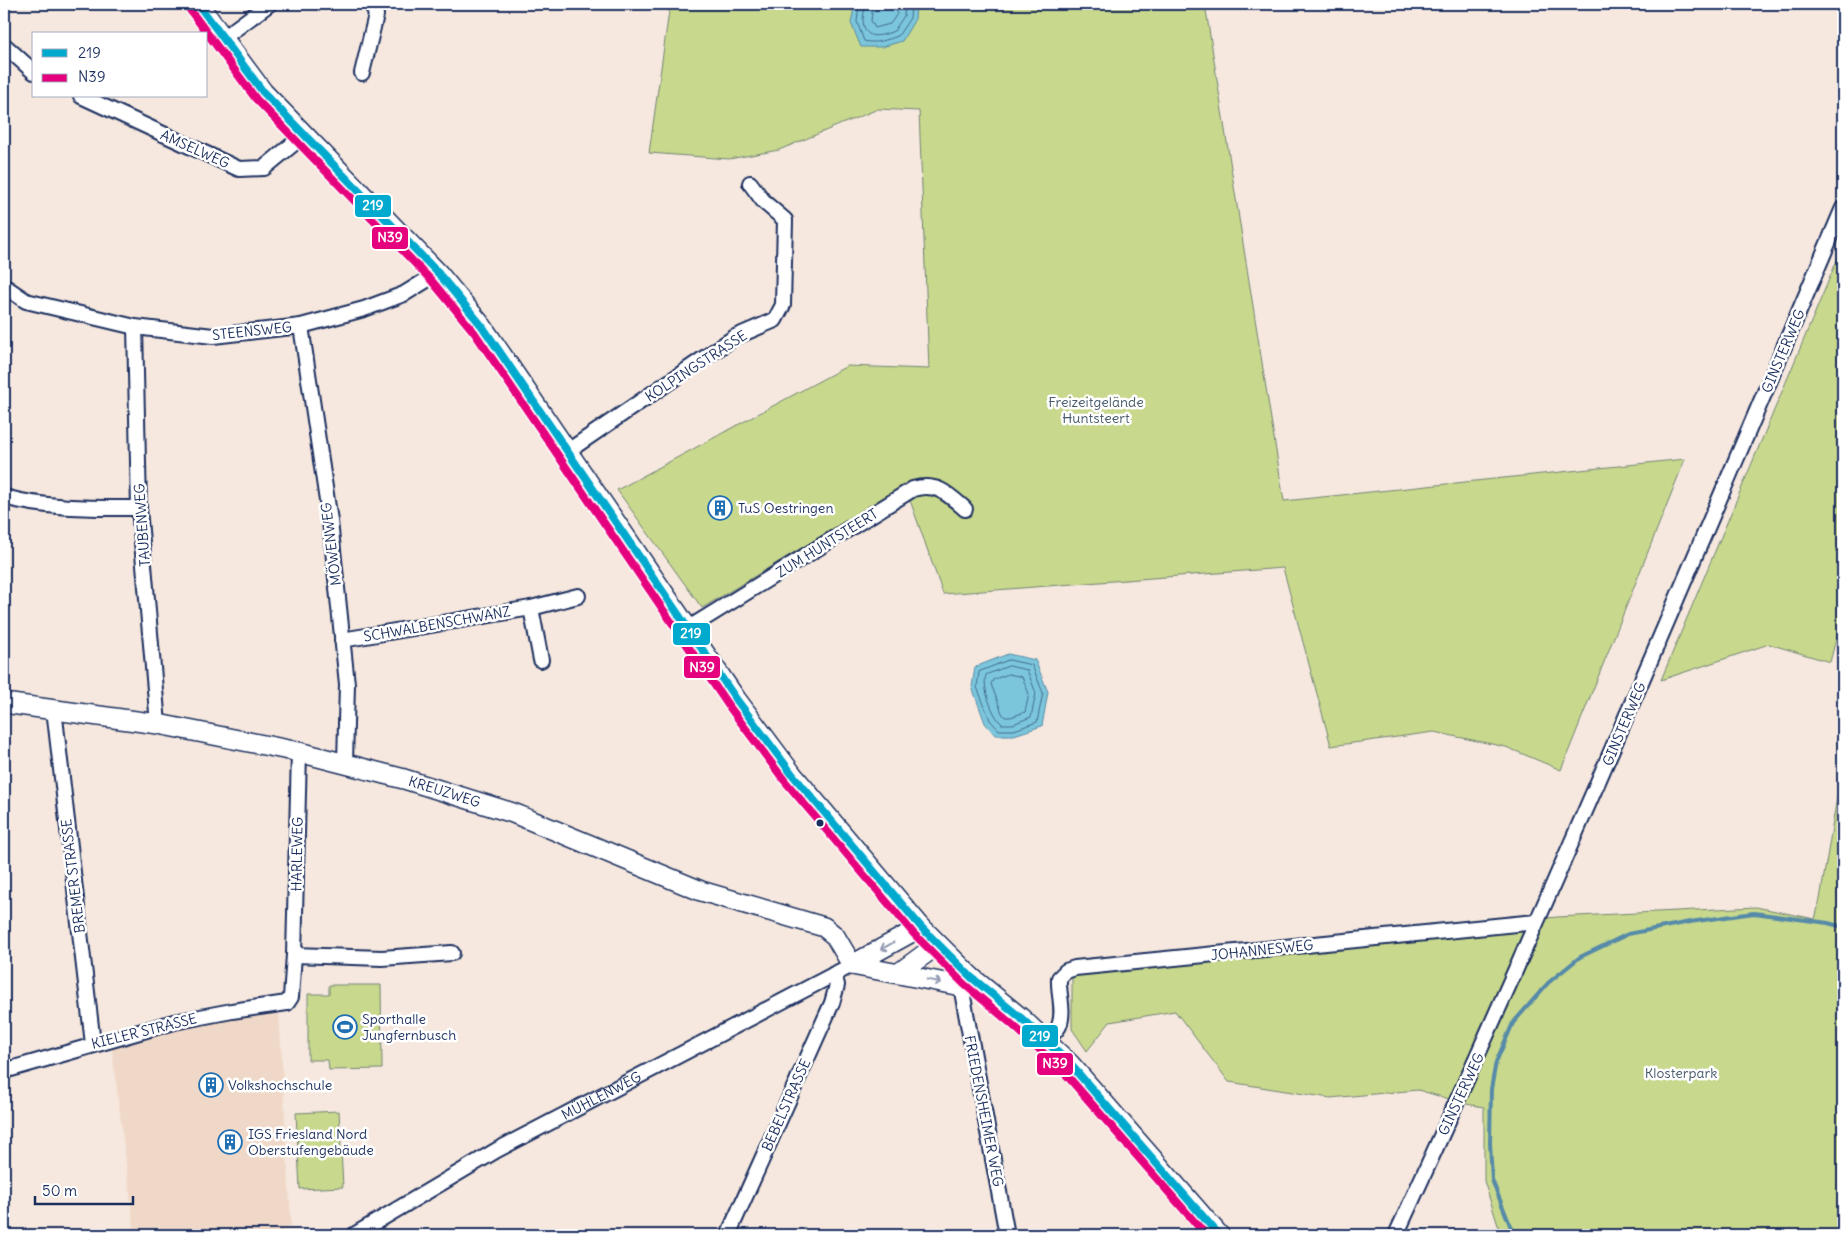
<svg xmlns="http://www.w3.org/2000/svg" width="1847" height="1239" viewBox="0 0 1847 1239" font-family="Delius,sans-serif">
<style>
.built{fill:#efd8c7}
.green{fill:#c8d88c;stroke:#728475}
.water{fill:#7bc6db;stroke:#558aa9}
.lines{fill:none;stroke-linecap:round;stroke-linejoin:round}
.shore{stroke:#416b90;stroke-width:1}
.stream{stroke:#558aa9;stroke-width:4}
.street-casing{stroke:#1b2f5e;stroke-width:18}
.secondary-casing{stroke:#1b2f5e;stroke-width:22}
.street{stroke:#fff;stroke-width:14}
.secondary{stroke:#fff;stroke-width:19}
.bus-1-casing{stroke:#fff;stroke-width:11}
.bus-2-casing{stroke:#fff;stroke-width:11}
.bus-1{stroke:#00a9ce;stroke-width:8}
.bus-2{stroke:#e5007d;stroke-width:8}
.oneway{stroke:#8d97ae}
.bus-dot{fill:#1b2f5e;stroke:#fff;stroke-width:2}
.labels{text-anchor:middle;stroke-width:5;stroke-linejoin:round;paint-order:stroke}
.street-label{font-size:14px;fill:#1b2f5e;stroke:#fff}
.park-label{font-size:14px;fill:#46596a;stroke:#fff}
.poi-label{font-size:14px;fill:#1b2f5e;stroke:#fff;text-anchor:start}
.line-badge{stroke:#fff;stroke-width:2}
.badge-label{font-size:14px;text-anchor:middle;font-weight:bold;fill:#fff}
</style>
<rect width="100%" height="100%" fill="#f6e8de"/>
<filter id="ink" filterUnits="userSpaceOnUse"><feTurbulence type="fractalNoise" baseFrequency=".02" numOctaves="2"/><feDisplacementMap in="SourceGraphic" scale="10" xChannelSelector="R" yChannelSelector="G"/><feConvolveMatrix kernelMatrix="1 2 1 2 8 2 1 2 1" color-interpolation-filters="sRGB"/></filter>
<g filter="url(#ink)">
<!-- built -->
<path class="built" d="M 279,1009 L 291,1225 L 274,1235 L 135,1235 L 111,1042 L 169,1028 Z"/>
<!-- green -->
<path class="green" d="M 670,4 L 1205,4 L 1284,501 L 1685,459 L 1561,770 L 1506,747 L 1434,732 L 1331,746 L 1283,568 L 943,594 L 911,503 L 903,487 L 702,608 L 617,490 L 847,366 L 929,369 L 919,111 L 878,109 L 779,150 L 729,159 L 649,153 Z
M 1843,246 L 1843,613 L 1830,662 L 1769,644 L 1661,680 Z
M 1838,791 L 1843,793 L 1843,1235 L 1501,1235 L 1484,1181 L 1484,1107 L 1466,1104 L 1418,1090 L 1330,1098 L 1229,1082 L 1175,1011 L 1110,1022 L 1087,1051 L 1072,1029 L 1072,967 L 1557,917 L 1756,907 L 1815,919 L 1820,899 Z
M 329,985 L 381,985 L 382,1069 L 329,1070 L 328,1060 L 308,1060 L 308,994 L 329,994 Z
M 339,1111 L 343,1187 L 300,1189 L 296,1113 Z"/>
<!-- water -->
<path class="water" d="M 855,4 L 916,4 L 915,19 L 902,41 L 882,47 L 861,47 L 851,23 Z
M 1008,654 L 1035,660 L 1048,692 L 1042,726 L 1014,735 L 995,735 L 985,723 L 972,687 L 975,667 Z"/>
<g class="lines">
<!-- shore -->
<path class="shore" d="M 859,4 L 857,22 L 864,41 C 875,44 887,40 898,36 L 910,18 L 911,4
M 866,4 C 865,9 863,15 863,20 C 864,42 881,36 894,31 L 904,16 L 905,4
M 873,4 L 871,21 L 875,28 L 890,24 L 897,14 L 897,4
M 1009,660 L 1032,665 L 1043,693 L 1037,722 L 1014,730 L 999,730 L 990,720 L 977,687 L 979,672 Z
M 1009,666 L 1027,670 L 1036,693 L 1031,717 L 1013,724 L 1002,724 C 992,715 982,687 986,675 Z
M 1009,674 L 1022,677 L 1029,694 L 1025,712 L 1011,717 L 1005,717 L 1002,713 L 991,684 L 993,680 Z"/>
<!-- stream -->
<path class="stream" d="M 1514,1235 L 1492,1180 L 1490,1143 L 1491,1089 L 1496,1062 L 1513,1023 L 1548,983 L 1580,957 L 1628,934 L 1690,922 L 1754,913 L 1828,923 L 1843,927"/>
<!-- street casing -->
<g class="street-casing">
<g id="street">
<path d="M 223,38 L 269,4"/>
<path d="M 4,45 L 34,72"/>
<path d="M 362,73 L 376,15 L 372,4"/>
<path d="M 81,96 L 239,169 L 264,168 L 304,135"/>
<path d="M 4,286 L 26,301 L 135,327 L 213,336 L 301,326 L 364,309 L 404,294 L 438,273"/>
<path d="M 301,326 L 330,521 L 347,684 L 345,763"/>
<path d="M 135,327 L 139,508 L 158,724"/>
<path d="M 568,451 L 735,337 L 775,320 L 783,305 L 785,220 L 764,202 L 750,183"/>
<path d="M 4,497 C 48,509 94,508 139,508"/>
<path d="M 531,608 L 578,596"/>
<path d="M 689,628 L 913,489 C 937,482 948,494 965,509"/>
<path d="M 342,640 L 531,608 L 541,660"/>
<path d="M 54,709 L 93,1044"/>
<path d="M 294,955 L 382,958 L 452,953"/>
<path d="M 961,986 L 1007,1235"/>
<path d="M 1046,1040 C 1050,1036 1057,1031 1059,1026 C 1065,1011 1058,994 1059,978 L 1066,971 L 1075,968 L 1536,922"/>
<path d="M 4,1071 L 174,1022 L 232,1011 L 287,1003 L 291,997 L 294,955 L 299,752"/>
<path id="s1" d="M 354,1235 L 497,1150 L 852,965"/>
<path d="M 728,1235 L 832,1003 L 837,985 L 834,974"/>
<path d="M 1396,1235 C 1552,896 1697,552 1843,208"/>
</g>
</g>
<!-- secondary casing -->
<g class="secondary-casing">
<g id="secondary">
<path d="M 198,4 L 263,92 L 438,273 L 482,326 L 736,699 L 792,774 L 921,927 L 971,977 L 1021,1018 L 1070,1064 L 1219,1235"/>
<path id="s2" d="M 4,703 L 158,724 L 299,752 L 404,779 L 513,813 L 701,891 L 824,927 L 835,936 L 852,965"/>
<path d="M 852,965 L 961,986 L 971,977"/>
<path d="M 852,965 L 921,927"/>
<path d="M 899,973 L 937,945"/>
</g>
</g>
<!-- street -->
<use href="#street" class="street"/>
<!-- secondary -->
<use href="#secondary" class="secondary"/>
<!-- bus-1 casing -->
<g class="bus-1-casing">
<path id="bus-1" d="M 198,4 L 263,92 L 438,273 L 482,326 L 736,699 L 792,774 L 921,927 L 971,977 L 1021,1018 L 1070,1064 L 1219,1235"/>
</g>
<!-- bus-2 casing -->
<g class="bus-2-casing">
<path id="bus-2" d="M 190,10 L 256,99 L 431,280 L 474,332 L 728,705 L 784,780 L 914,934 L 964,984 L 1014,1026 L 1063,1071 L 1206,1235"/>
</g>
<!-- bus-1 -->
<use href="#bus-1" class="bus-1"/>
<!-- bus-2 -->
<use href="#bus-2" class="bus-2"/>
</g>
<!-- one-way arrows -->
<defs><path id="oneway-shaft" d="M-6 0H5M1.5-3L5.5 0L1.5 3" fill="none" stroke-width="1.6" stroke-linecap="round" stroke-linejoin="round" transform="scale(1.25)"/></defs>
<g class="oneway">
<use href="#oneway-shaft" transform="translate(887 946) rotate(151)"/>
<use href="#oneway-shaft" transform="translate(934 981) rotate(12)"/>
</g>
</g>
<!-- icons -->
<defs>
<g id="building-ring" transform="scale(1.25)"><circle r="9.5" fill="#fff" stroke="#1f6fb2" stroke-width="1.5"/><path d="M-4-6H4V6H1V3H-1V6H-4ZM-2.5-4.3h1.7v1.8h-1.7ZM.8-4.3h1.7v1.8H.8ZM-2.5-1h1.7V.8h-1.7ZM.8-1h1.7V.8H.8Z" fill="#1f6fb2"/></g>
<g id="stadium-ring" transform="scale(1.25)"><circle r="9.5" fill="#fff" stroke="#1f6fb2" stroke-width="1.5"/><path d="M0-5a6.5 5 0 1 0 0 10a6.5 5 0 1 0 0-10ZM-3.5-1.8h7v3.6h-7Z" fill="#1f6fb2"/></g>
</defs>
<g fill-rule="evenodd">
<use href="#building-ring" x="720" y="508"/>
<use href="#stadium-ring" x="345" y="1027"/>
<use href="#building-ring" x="211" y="1085"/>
<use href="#building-ring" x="230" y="1142"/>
</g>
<!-- markers -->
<circle class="bus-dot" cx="820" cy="823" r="4.5"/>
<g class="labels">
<!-- street labels -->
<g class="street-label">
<text transform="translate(195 149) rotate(24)" y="5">AMSELWEG</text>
<text transform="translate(252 331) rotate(-6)" y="5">STEENSWEG</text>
<text transform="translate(1783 351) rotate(-67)" y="5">GINSTERWEG</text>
<text transform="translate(696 366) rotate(-33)" y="5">KOLPINGSTRASSE</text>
<text transform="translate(142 525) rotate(-94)" y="5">TAUBENWEG</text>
<text transform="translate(827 543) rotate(-32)" y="5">ZUM HUNTSTEERT</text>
<text transform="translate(331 544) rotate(-97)" y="5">MÖWENWEG</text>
<text transform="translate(437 624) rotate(-10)" y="5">SCHWALBENSCHWANZ</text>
<text transform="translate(1624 724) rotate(-67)" y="5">GINSTERWEG</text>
<text dy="5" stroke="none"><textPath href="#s2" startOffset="450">KREUZWEG</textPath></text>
<text transform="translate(297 854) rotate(-89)" y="5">HARLEWEG</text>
<text transform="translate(73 876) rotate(-97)" y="5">BREMER STRASSE</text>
<text transform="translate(1262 950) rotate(-6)" y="5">JOHANNESWEG</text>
<text transform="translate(144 1031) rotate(-14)" y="5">KIELER STRASSE</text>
<text transform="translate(1461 1094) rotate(-65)" y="5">GINSTERWEG</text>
<text dy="5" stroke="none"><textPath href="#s1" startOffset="284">MÜHLENWEG</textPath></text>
<text transform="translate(786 1105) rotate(-66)" y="5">BEBELSTRASSE</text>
<text transform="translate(984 1111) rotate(79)" y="5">FRIEDENSHEIMER WEG</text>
</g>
<!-- park labels -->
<g class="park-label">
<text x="1096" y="407">Freizeitgelände<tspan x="1096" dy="16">Huntsteert</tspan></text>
<text x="1681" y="1078">Klosterpark</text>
</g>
<!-- poi labels -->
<g class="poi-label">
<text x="738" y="513">TuS Oestringen</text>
<text x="362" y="1024">Sporthalle<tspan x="362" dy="16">Jungfernbusch</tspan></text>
<text x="228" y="1090">Volkshochschule</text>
<text x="248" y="1139">IGS Friesland Nord<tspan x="248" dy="16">Oberstufengebäude</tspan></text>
</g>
</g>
<g class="line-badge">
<rect x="354" y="194" width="38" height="24" rx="5" fill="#00a9ce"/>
<rect x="371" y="226" width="38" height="24" rx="5" fill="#e5007d"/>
<rect x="672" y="622" width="39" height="24" rx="5" fill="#00a9ce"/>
<rect x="683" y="655" width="38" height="24" rx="5" fill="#e5007d"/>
<rect x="1021" y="1024" width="38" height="24" rx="5" fill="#00a9ce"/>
<rect x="1036" y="1052" width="38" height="24" rx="5" fill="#e5007d"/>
</g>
<g class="badge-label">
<text x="373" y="210">219</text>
<text x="390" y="242">N39</text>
<text x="691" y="638">219</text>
<text x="702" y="672">N39</text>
<text x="1040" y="1041">219</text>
<text x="1055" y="1068">N39</text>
</g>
<!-- margin -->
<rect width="1847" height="1239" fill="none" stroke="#fff" stroke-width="20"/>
<rect x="10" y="10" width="1827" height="1219" fill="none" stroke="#1b2f5e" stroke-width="2" filter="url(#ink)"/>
<!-- legend -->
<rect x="32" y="32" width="175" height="65" fill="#ffffff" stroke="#a4acbf"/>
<rect x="42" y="49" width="25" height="8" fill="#00a9ce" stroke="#a4acbf"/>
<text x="78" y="58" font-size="15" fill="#1b2f5e">219</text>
<rect x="42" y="74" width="25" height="8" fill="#e5007d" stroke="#a4acbf"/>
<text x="78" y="82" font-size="15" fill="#1b2f5e">N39</text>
<!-- scale -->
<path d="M35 1196v8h98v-8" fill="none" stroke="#1b2f5e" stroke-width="2.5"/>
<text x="42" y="1196" font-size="15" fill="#1b2f5e" stroke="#ffffff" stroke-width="4" paint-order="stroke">50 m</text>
</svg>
